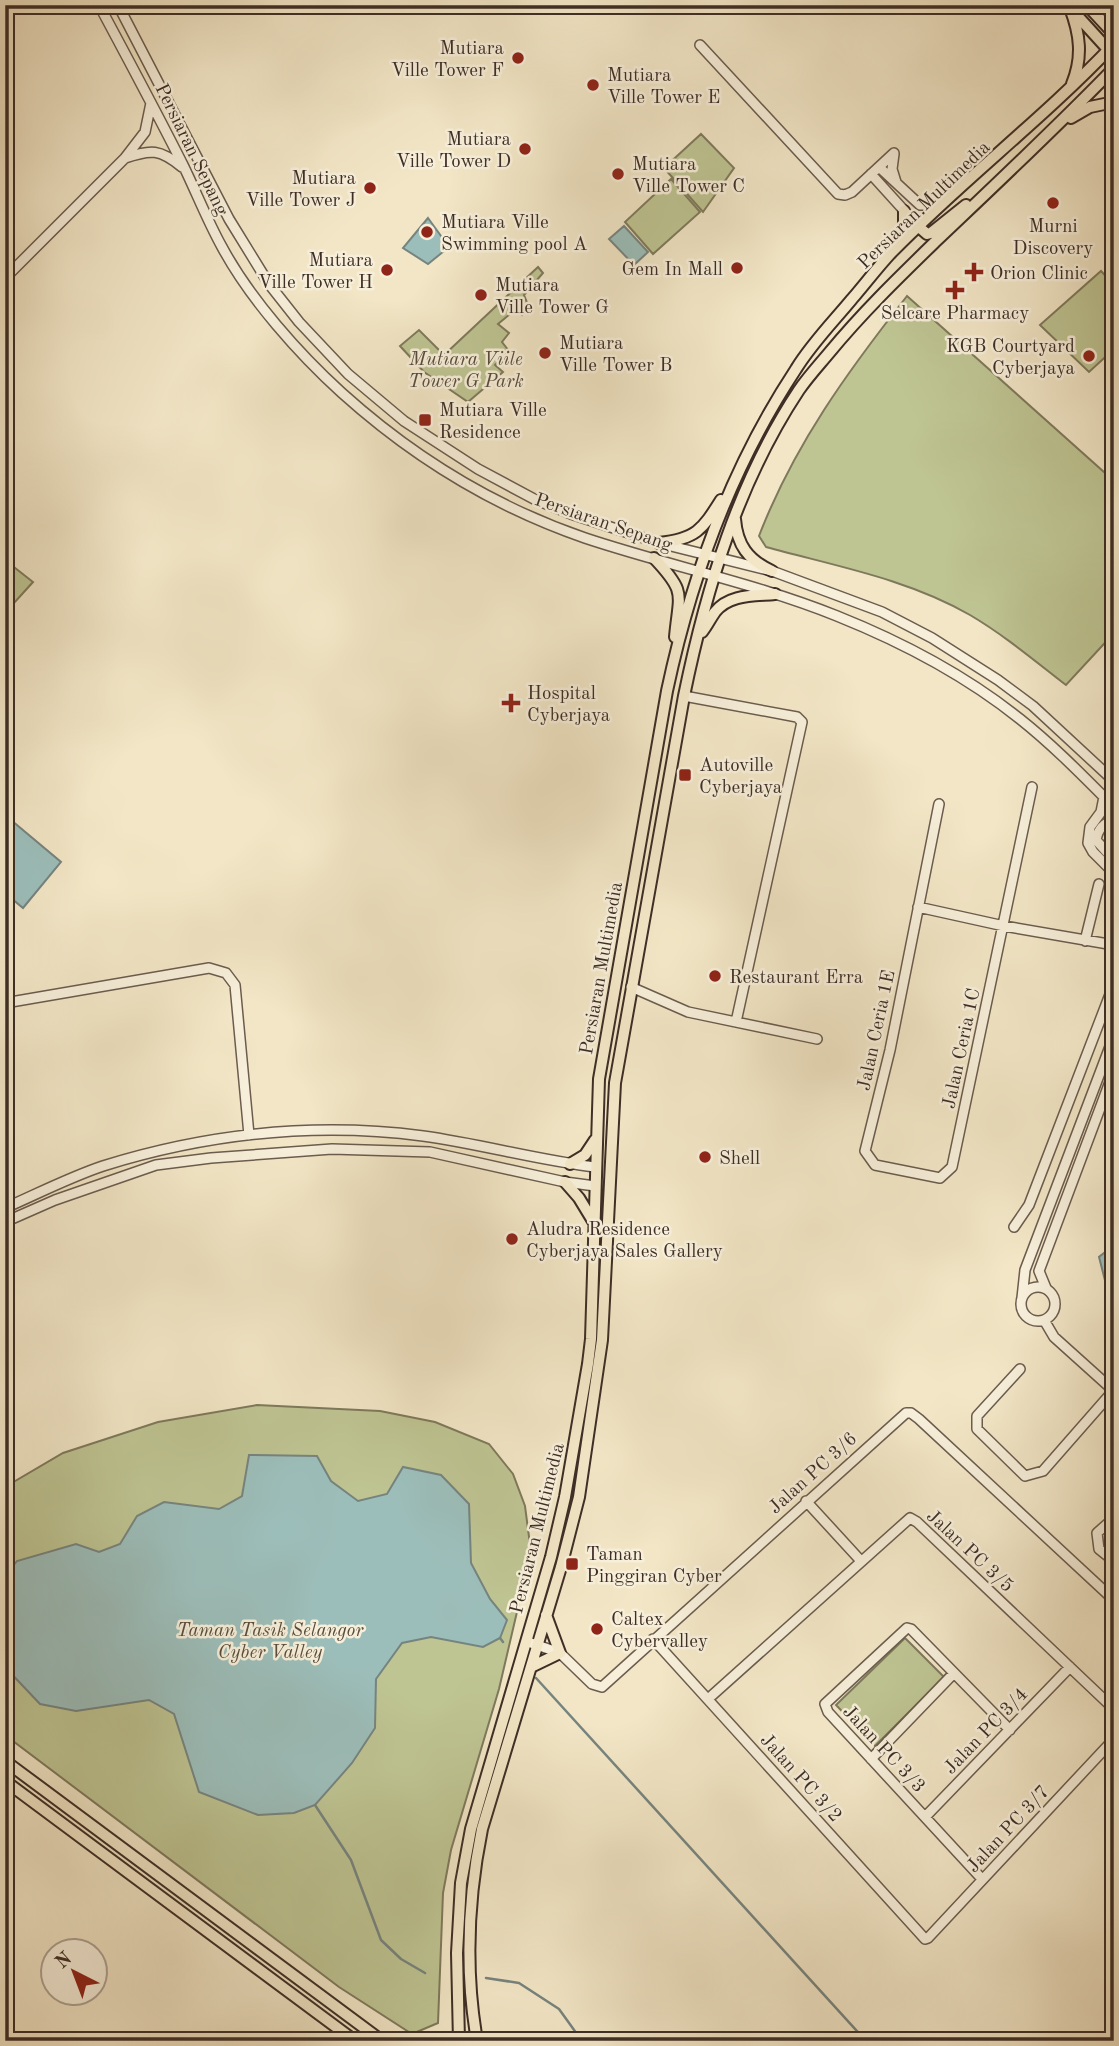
<svg xmlns="http://www.w3.org/2000/svg" width="1119" height="2046" viewBox="0 0 1119 2046" font-family="'Old Standard TT',serif">
<style>
.green{fill:#bec492;stroke:#7e795c;stroke-width:2}
.water{fill:#9cbeba;stroke:#76847f;stroke-width:2}
.lines{fill:none;stroke-linecap:round;stroke-linejoin:round}
.stream{stroke:#76847f;stroke-width:2.5}
.minor-casing{stroke:#6b5c4e;stroke-width:12}
.major-casing{stroke:#3e2e26;stroke-width:14}
.minor{stroke:#f7efda;stroke-width:9}
.major{stroke:#f2e6c6;stroke-width:10}
.poi-dot{fill:#8f2418;stroke:#f7efda;stroke-width:2.5}
.labels{text-anchor:middle;stroke-width:5;stroke-linejoin:round;paint-order:stroke}
.poi-label{font-size:19px;fill:#3e2e26;stroke:#f7efda;text-anchor:start}
.street-label{font-size:19px;fill:#3e2e26;stroke:#f7efda}
.park-label{font-size:19px;font-style:italic;fill:#584c3c;stroke:#f7efda}
</style>
<rect width="100%" height="100%" fill="#f2e6c6"/>
<filter id="stains"><feTurbulence type="fractalNoise" baseFrequency=".00286" numOctaves="4"/><feColorMatrix values="0 0 0 0 .2 0 0 0 0 .09 0 0 0 0 .02 0 0 0 .5 -.17"/></filter>
<radialGradient id="worn" r=".72"><stop offset=".6" stop-color="#630" stop-opacity="0"/><stop offset="1" stop-color="#630" stop-opacity=".3"/></radialGradient>
<!-- green -->
<path class="green" d="M 701,134 L 734,168 L 703,212 L 664,168 Z
M 671,179 L 700,212 L 653,254 L 625,222 Z
M 538,267 L 543,273 L 524,295 L 528,305 L 522,315 L 516,309 L 498,324 L 509,333 L 502,342 L 509,351 L 495,365 L 503,372 L 468,402 L 424,372 L 400,346 L 419,330 L 444,355 Z
M 1101,271 L 1114,285 L 1114,349 L 1089,372 L 1040,325 Z
M 907,296 L 1114,481 L 1114,633 L 1066,685 C 1035,661 1004,635 970,615 C 908,579 835,566 766,547 L 759,536 C 794,445 848,371 907,296 Z
M 5,560 L 33,582 L 5,613 Z
M 257,1405 L 380,1411 L 435,1422 L 489,1444 L 513,1474 L 525,1506 L 531,1552 L 499,1689 L 451,1850 L 443,1893 L 438,2023 L 412,2034 L 339,1987 L 5,1735 L 5,1487 L 63,1453 L 158,1422 Z
M 905,1638 L 944,1677 L 875,1746 L 836,1705 Z"/>
<!-- water -->
<path class="water" d="M 428,218 L 449,247 L 428,264 L 403,248 Z
M 624,226 L 648,252 L 634,265 L 609,239 Z
M 5,815 L 61,862 L 23,908 L 5,893 Z
M 1114,1245 L 1114,1303 L 1110,1300 L 1099,1257 Z
M 249,1455 L 317,1456 L 331,1481 L 358,1501 L 387,1494 L 403,1467 L 441,1475 L 469,1504 L 471,1563 L 490,1599 L 507,1620 L 500,1638 L 483,1647 L 431,1637 L 402,1643 L 376,1679 L 375,1728 L 352,1763 L 315,1805 L 294,1813 L 258,1815 L 199,1792 L 174,1714 L 149,1700 L 76,1711 L 40,1704 L 5,1667 L 5,1576 L 17,1561 L 76,1544 L 99,1552 L 120,1544 L 137,1516 L 164,1502 L 219,1509 L 242,1496 Z"/>
<g class="lines">
<!-- stream -->
<path class="stream" d="M 500,1638 L 503,1642
M 536,1678 L 866,2041
M 315,1805 L 351,1860 L 381,1940 L 401,1959 L 425,1973
M 486,1978 L 519,1983 L 559,2009 L 582,2041"/>
<!-- minor casing -->
<g class="minor-casing">
<path id="minor" d="M 99,5 C 128,59 157,113 184,167 C 197,194 208,222 222,247 C 250,299 299,354 342,393 C 413,457 495,507 585,538 C 669,566 755,583 837,616 C 902,642 965,675 1020,719 C 1054,746 1084,777 1114,807
M 118,5 L 229,219 L 269,284 L 299,322 L 348,374 L 404,421 L 478,469 L 534,499 L 571,514 L 659,543 L 772,571 L 882,612 L 932,638 L 998,680 L 1033,706 L 1114,781
M 700,45 L 838,194 L 845,195 L 852,192 L 894,153
M 151,103 L 145,132 L 125,158 C 151,149 160,149 182,167
M 894,154 L 892,169 L 896,182
M 879,167 L 920,205 L 929,205 L 945,198
M 871,174 L 919,227
M 5,278 L 125,158
M 684,696 L 797,717 L 802,722 L 736,1022
M 1104,797 L 1101,812 L 1090,827 L 1088,843 L 1093,852 L 1114,873
M 939,804 L 890,1050 L 865,1151 L 875,1165 L 940,1178 L 952,1167 L 1032,787
M 1114,820 C 1103,823 1098,829 1096,840 L 1114,860
M 918,907 L 1004,926 L 1114,945
M 1085,941 L 1099,884
M 631,987 L 688,1012 L 817,1039
M 5,1003 L 209,968 L 226,973 L 235,985 L 249,1135
M 5,1208 C 37,1194 70,1177 103,1166 C 206,1134 315,1122 423,1136 C 481,1144 537,1160 595,1167
M 5,1222 L 55,1200 L 156,1165 L 211,1158 L 332,1149 L 430,1152 L 565,1182 L 595,1186
M 1014,1227 L 1029,1205 L 1114,984
M1021 1304a17 17 0 1 1 34 0a17 17 0 1 1-34 0Z
M 1046,1288 L 1039,1271 L 1114,1071
M 1022,1298 L 1025,1270 L 1114,1036
M 1044,1320 L 1054,1337 L 1114,1391
M 1020,1369 L 977,1416 L 977,1429 L 1025,1476 L 1043,1471 L 1114,1390
M 806,1501 L 861,1561
M 1114,1518 L 1097,1533 L 1099,1549 L 1114,1561
M 653,1639 L 925,1939 L 928,1938 L 1114,1739
M 531,1643 L 560,1653 L 592,1684 L 602,1687 L 906,1413 L 911,1413 L 919,1419 L 1114,1600
M 708,1699 L 910,1518 L 917,1522 L 1114,1709
M 871,1759 L 954,1673
M 925,1817 L 1070,1667
M 982,1879 L 828,1712 L 825,1704 L 907,1628 L 911,1629 L 1010,1730"/>
</g>
<!-- major casing -->
<g class="major-casing">
<path id="major" d="M 1087,5 L 1114,34
M 1070,8 C 1080,34 1083,57 1072,84
M 1073,11 L 1114,56
M 1071,118 L 1090,107 L 1114,102
M 919,227 L 927,234 L 931,233 L 966,205
M 896,244 L 904,229 L 904,211
M 735,519 C 737,545 748,560 772,571
M 659,543 C 696,539 702,530 721,500
M 654,558 C 687,593 679,593 675,637
M 702,632 C 707,626 710,619 715,612 C 729,594 754,596 775,594
M 570,1164 L 585,1155 L 595,1140
M 565,1182 L 579,1198 L 593,1221
M 531,1667 L 560,1653 L 546,1615
M 5,1761 L 382,2041
M 5,1781 L 355,2041
M 459,2041 L 457,1953 L 461,1883 L 471,1829 L 551,1557 L 565,1497 L 588,1364 L 591,1339 L 599,1079 L 667,691 C 691,578 732,466 796,369 C 812,343 833,322 852,299 C 865,284 877,268 890,254 C 961,181 1043,119 1114,44
M 477,2041 C 465,1971 468,1898 482,1829 L 561,1567 L 579,1497 L 602,1340 L 615,1083 L 684,696 C 706,589 738,482 799,390 C 808,377 819,365 829,353 C 862,313 898,278 935,242 C 995,185 1056,128 1114,68"/>
</g>
<!-- minor -->
<use href="#minor" class="minor"/>
<!-- major -->
<use href="#major" class="major"/>
</g>
<!-- markers -->
<g class="poi-dot">
<circle cx="518" cy="58" r="7"/>
<circle cx="593" cy="85" r="7"/>
<circle cx="525" cy="149" r="7"/>
<circle cx="618" cy="174" r="7"/>
<circle cx="370" cy="188" r="7"/>
<circle cx="1053" cy="203" r="7"/>
<circle cx="427" cy="232" r="7"/>
<circle cx="737" cy="268" r="7"/>
<circle cx="387" cy="270" r="7"/>
<path d="M970.5 261.5h7v7h7v7h-7v7h-7v-7h-7v-7h7z"/>
<path d="M951.5 279.5h7v7h7v7h-7v7h-7v-7h-7v-7h7z"/>
<circle cx="481" cy="295" r="7"/>
<circle cx="545" cy="353" r="7"/>
<circle cx="1089" cy="356" r="7"/>
<rect x="418" y="413" width="14" height="14" rx="3.5"/>
<path d="M507.5 692.5h7v7h7v7h-7v7h-7v-7h-7v-7h7z"/>
<rect x="678" y="768" width="14" height="14" rx="3.5"/>
<circle cx="715" cy="976" r="7"/>
<circle cx="705" cy="1157" r="7"/>
<circle cx="512" cy="1239" r="7"/>
<rect x="565" y="1557" width="14" height="14" rx="3.5"/>
<circle cx="597" cy="1629" r="7"/>
</g>
<g class="labels">
<!-- poi labels -->
<g class="poi-label">
<text x="504" y="54" text-anchor="end">Mutiara<tspan x="504" dy="22">Ville Tower F</tspan></text>
<text x="607" y="81">Mutiara<tspan x="607" dy="22">Ville Tower E</tspan></text>
<text x="511" y="145" text-anchor="end">Mutiara<tspan x="511" dy="22">Ville Tower D</tspan></text>
<text x="632" y="170">Mutiara<tspan x="632" dy="22">Ville Tower C</tspan></text>
<text x="356" y="184" text-anchor="end">Mutiara<tspan x="356" dy="22">Ville Tower J</tspan></text>
<text x="441" y="228">Mutiara Ville<tspan x="441" dy="22">Swimming pool A</tspan></text>
<text x="1053" y="232" text-anchor="middle">Murni<tspan x="1053" dy="22">Discovery</tspan></text>
<text x="373" y="266" text-anchor="end">Mutiara<tspan x="373" dy="22">Ville Tower H</tspan></text>
<text x="723" y="275" text-anchor="end">Gem In Mall</text>
<text x="990" y="279">Orion Clinic</text>
<text x="495" y="291">Mutiara<tspan x="495" dy="22">Ville Tower G</tspan></text>
<text x="955" y="319" text-anchor="middle">Selcare Pharmacy</text>
<text x="559" y="349">Mutiara<tspan x="559" dy="22">Ville Tower B</tspan></text>
<text x="1075" y="352" text-anchor="end">KGB Courtyard<tspan x="1075" dy="22">Cyberjaya</tspan></text>
<text x="439" y="416">Mutiara Ville<tspan x="439" dy="22">Residence</tspan></text>
<text x="527" y="699">Hospital<tspan x="527" dy="22">Cyberjaya</tspan></text>
<text x="699" y="771">Autoville<tspan x="699" dy="22">Cyberjaya</tspan></text>
<text x="729" y="983">Restaurant Erra</text>
<text x="719" y="1164">Shell</text>
<text x="526" y="1235">Aludra Residence<tspan x="526" dy="22">Cyberjaya Sales Gallery</tspan></text>
<text x="586" y="1560">Taman<tspan x="586" dy="22">Pinggiran Cyber</tspan></text>
<text x="611" y="1625">Caltex<tspan x="611" dy="22">Cybervalley</tspan></text>
</g>
<!-- street labels -->
<g class="street-label">
<text transform="translate(193 149) rotate(64)" y="7">Persiaran Sepang</text>
<text transform="translate(923 204) rotate(-44)" y="7">Persiaran Multimedia</text>
<text transform="translate(604 521) rotate(19)" y="7">Persiaran Sepang</text>
<text transform="translate(600 968) rotate(-80)" y="7">Persiaran Multimedia</text>
<text transform="translate(875 1030) rotate(-78)" y="7">Jalan Ceria 1E</text>
<text transform="translate(960 1048) rotate(-78)" y="7">Jalan Ceria 1C</text>
<text transform="translate(812 1472) rotate(-42)" y="7">Jalan PC 3/6</text>
<text transform="translate(536 1528) rotate(-76)" y="7">Persiaran Multimedia</text>
<text transform="translate(971 1550) rotate(43)" y="7">Jalan PC 3/5</text>
<text transform="translate(985 1730) rotate(-46)" y="7">Jalan PC 3/4</text>
<text transform="translate(885 1748) rotate(47)" y="7">Jalan PC 3/3</text>
<text transform="translate(802 1777) rotate(48)" y="7">Jalan PC 3/2</text>
<text transform="translate(1007 1828) rotate(-47)" y="7">Jalan PC 3/7</text>
</g>
<!-- park labels -->
<g class="park-label">
<text x="466" y="365">Mutiara Viile<tspan x="466" dy="22">Tower G Park</tspan></text>
<text x="270" y="1636">Taman Tasik Selangor<tspan x="270" dy="22">Cyber Valley</tspan></text>
</g>
</g>
<!-- margin -->
<rect width="1119" height="2046" fill="none" stroke="#f2e6c6" stroke-width="28"/>
<rect x="7" y="7" width="1105" height="2032" fill="none" stroke="#3e2e26" stroke-width="3.5"/>
<rect x="14" y="14" width="1091" height="2018" fill="none" stroke="#3e2e26" stroke-width="2"/>
<!-- north arrow -->
<g transform="translate(74 1972) rotate(318)"><circle r="33" fill="#f7efda" stroke="#ada292" stroke-width="2"/>
<path d="M0-5L12 26L0 18L-12 26Z" fill="#8f2418"/>
<text y="-10" font-size="19" font-weight="bold" text-anchor="middle" fill="#3e2e26">N</text>
</g>
<rect width="100%" height="100%" filter="url(#stains)"/>
<rect width="100%" height="100%" fill="url(#worn)"/>
</svg>
